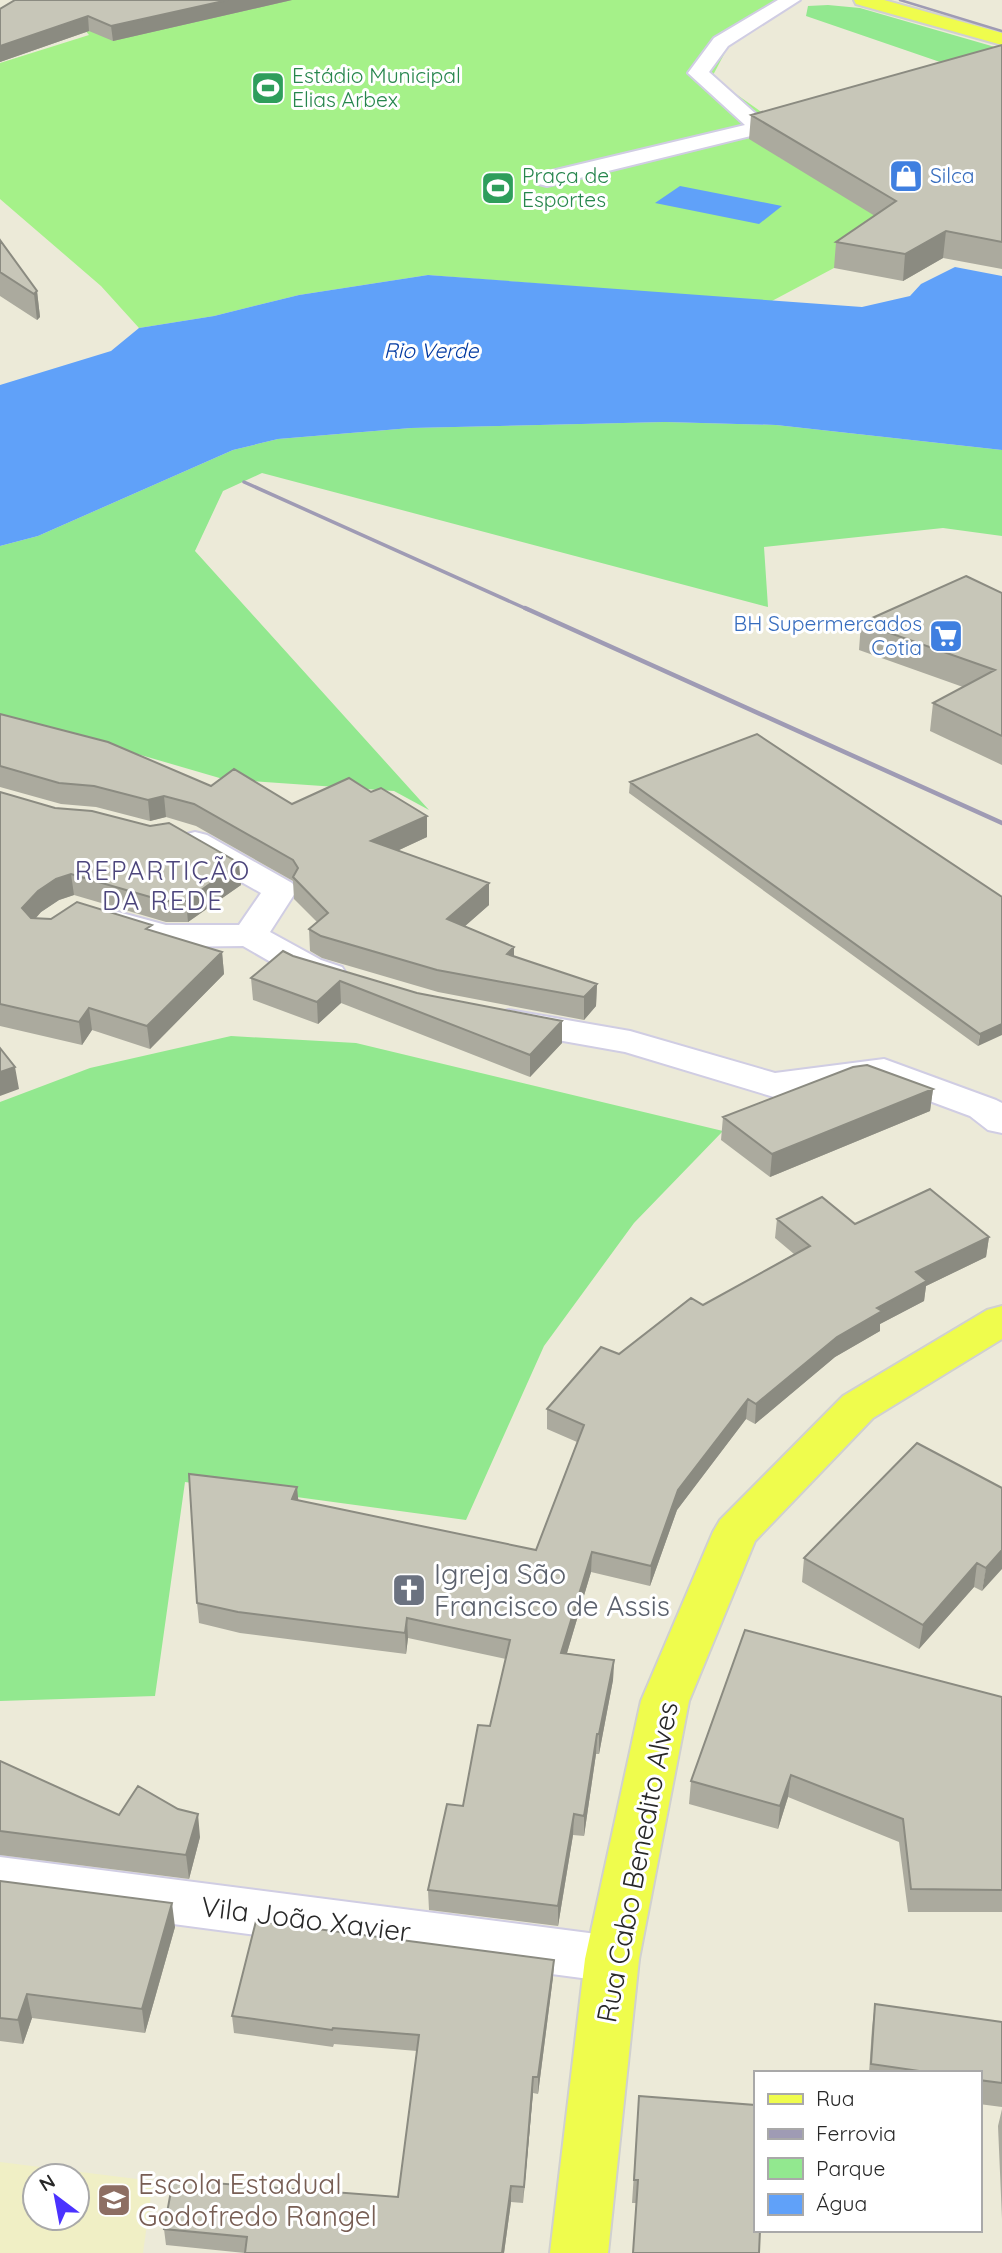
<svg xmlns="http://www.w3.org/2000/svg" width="1002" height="2253" viewBox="0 0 1002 2253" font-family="Quicksand,sans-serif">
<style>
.education{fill:#f0efc5;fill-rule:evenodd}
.green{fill:#92e88f}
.pitch{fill:#a5f189}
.water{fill:#60a1f9}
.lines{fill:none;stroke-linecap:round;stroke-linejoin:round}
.minor-casing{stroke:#d0cde3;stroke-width:4}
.major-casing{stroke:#d0d0d0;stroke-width:4}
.minor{fill:#fff;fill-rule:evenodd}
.major{fill:#effc4d;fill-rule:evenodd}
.rail-far2{stroke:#9f9bb4;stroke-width:2.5}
.rail-far1{stroke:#9f9bb4;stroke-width:3.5}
.rail{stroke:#9f9bb4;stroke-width:4.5}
.wall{fill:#abaa9e}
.shaded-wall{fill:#8b8b81}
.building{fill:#c7c6b8;stroke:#8b8b81;stroke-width:2}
.labels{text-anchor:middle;stroke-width:6;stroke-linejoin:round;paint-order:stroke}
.far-leisure-label{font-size:21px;fill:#27864d;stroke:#fff;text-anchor:start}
.far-shop-label{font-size:21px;fill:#366cbe;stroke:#fff;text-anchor:start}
.far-water-label{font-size:21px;font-style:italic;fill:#023aa2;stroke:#fff}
.neighbourhood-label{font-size:26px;letter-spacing:2px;fill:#4c457c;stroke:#fff}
.near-worship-label{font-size:28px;fill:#5b616d;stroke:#fff;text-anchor:start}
.near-street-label{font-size:28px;fill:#282828;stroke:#fff}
.near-education-label{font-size:28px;fill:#785e54;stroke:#fff;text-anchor:start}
</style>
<rect width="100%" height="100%" fill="#ecead8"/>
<!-- education -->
<path class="education" d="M 0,2162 L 153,2181 L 143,2253 L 0,2253 ZM 35,2176 L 77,2176 L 77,2218 L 35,2218 Z"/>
<!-- green -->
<path class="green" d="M 828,5 L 860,8 L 995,47 L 940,62 L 806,16 L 808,6 Z
M 665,422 L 776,425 L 1002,450 L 1002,536 L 943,528 L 764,547 L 768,607 L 262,473 L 223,491 L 195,551 L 429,810 L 394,791 L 223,779 L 0,714 L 0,546 L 38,536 L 233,450 L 278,439 L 411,428 Z
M 231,1036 L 356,1043 L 723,1131 L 634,1223 L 544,1346 L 466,1520 L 185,1482 L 155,1696 L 0,1701 L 0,1102 L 90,1068 Z"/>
<!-- pitch -->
<path class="pitch" d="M 208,0 L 777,0 L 711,40 L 729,45 L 712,77 L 760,111 L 777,130 L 779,157 L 897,225 L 834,268 L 770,302 L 428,275 L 299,295 L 214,316 L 139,328 L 101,286 L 0,199 L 0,63 L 89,35 L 84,29 Z"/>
<!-- water -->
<path class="water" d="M 680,186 L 782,206 L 759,224 L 655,203 Z
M 955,267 L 1002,276 L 1002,450 L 776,425 L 665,422 L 411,428 L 278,439 L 233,450 L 38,536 L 0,546 L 0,385 L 111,351 L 139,328 L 214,316 L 299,295 L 428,275 L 862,307 L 910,296 L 921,284 Z"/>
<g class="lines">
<!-- minor casing -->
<g class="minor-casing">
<path id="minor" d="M 778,0 L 800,0 L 728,46 L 709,72 L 767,124 L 770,128 L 767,132 L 547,186 L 539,184 L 536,179 L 539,174 L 745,125 L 688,73 L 714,38 Z
M 195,832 L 207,835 L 292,883 L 297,890 L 270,932 L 321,960 L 342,967 L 347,975 L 342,983 L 329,986 L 295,976 L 243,946 L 164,947 L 106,929 L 101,922 L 106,915 L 118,912 L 166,925 L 239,925 L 261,893 L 183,849 L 178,842 L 183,835 Z
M 509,1010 L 630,1031 L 775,1073 L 884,1059 L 996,1100 L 1002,1103 L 1002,1133 L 988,1130 L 970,1116 L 881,1083 L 774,1097 L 625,1052 L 496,1029 L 491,1021 L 496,1013 Z
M 0,1857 L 612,1936 L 631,1943 L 639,1959 L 631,1975 L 612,1982 L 0,1901 Z"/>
</g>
<!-- major casing -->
<g class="major-casing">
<path id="major" d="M 854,0 L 884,0 L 1002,33 L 1002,45 L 856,4 Z
M 1002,1306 L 1002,1339 L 873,1418 L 755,1541 L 689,1701 L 639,1959 L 608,2253 L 550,2253 L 585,1959 L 641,1701 L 713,1532 L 720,1520 L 843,1396 L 987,1310 Z"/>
</g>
<!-- minor -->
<use href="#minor" class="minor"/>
<!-- major -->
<use href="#major" class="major"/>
<!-- rail-far2 -->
<path class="rail-far2" d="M 900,0 L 1002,31"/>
<!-- rail-far1 -->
<path class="rail-far1" d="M 244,482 L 529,610"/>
<!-- rail -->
<path class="rail" d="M 525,608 L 1002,823"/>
</g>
<!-- wall -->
<path class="wall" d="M 292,0 L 113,41 L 89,31 L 0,62 L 0,9 Z
M 1002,45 L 1002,269 L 943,258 L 903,281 L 834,268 L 836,242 L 875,216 L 749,139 L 751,115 Z
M 0,240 L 37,291 L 40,317 L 37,320 L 0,296 Z
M 1002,593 L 1002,765 L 930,731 L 933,703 L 963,687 L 859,650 L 861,623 Z
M 0,714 L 211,786 L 292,804 L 371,792 L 427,816 L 427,837 L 397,851 L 489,905 L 465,926 L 514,947 L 514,957 L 597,984 L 596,1006 L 584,1020 L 438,992 L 322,958 L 310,951 L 309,929 L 317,922 L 294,899 L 293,881 L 196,826 L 166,817 L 150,821 L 96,807 L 61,804 L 0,787 Z
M 630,782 L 1002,897 L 978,1046 L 629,793 Z
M 0,792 L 241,885 L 188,922 L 166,922 L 74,895 L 59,900 L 41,912 L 36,918 L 152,931 L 222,952 L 224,974 L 150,1049 L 92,1030 L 82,1045 L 0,1026 Z
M 293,956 L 417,993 L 562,1021 L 562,1043 L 530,1077 L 341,1003 L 318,1024 L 253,1000 L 251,978 Z
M 933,1089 L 930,1111 L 770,1177 L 721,1140 L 723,1117 Z
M 777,1219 L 855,1224 L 989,1237 L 986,1257 L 926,1286 L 924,1301 L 880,1324 L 880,1331 L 835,1357 L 755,1424 L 746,1419 L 677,1510 L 650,1586 L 591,1572 L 567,1653 L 614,1660 L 613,1680 L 599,1754 L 596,1754 L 584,1836 L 573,1835 L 558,1926 L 429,1910 L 428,1890 L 463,1806 L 490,1726 L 506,1659 L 408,1638 L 406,1654 L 240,1633 L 199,1623 L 197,1603 L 298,1500 L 536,1550 L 577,1442 L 547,1429 L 547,1409 L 619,1354 L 703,1305 L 794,1254 L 775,1238 Z
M 1002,1488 L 982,1591 L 974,1587 L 919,1649 L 802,1582 L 804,1558 Z
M 1002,1697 L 1002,1912 L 908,1912 L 899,1842 L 788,1797 L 778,1829 L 689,1804 L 691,1781 Z
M 0,1761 L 119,1815 L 200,1837 L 189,1879 L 0,1855 Z
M 0,1881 L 175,1927 L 145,2033 L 32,2018 L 23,2044 L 0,2041 Z
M 554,1960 L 553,1977 L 538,2094 L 533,2093 L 523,2203 L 511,2202 L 504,2253 L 245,2253 L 166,2245 L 164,2229 L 398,2197 L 417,2051 L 334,2044 L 333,2047 L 234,2033 L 232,2016 Z
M 875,2004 L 1002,2022 L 1002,2107 L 979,2104 L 979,2073 L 869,2073 L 872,2028 Z
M 639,2096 L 759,2253 L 637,2203 L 632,2203 Z
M 1002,2109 L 1002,2219 L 998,2126 Z"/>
<!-- shaded-wall -->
<path class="shaded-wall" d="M 228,0 L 292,0 L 113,41 L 111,26 Z
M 88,16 L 89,31 L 0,62 L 0,46 Z
M 946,231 L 943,258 L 903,281 L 905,254 Z
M 37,291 L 40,317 L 37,320 L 34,294 Z
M 164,796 L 166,817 L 150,821 L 148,800 Z
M 427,816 L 427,837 L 371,863 L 371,841 Z
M 239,863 L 241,885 L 188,922 L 186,901 Z
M 71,874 L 74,895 L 59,900 L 41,912 L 25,930 L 22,908 L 38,891 L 56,879 Z
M 489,883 L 489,905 L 448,941 L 447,919 Z
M 514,947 L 514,969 L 507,954 Z
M 222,952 L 224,974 L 150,1049 L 147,1026 Z
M 340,981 L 341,1003 L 318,1024 L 317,1002 Z
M 597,984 L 596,1006 L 584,1020 L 584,997 Z
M 89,1008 L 92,1030 L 82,1045 L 79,1022 Z
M 562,1021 L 562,1043 L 530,1077 L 530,1055 Z
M 1002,1024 L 1002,1035 L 978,1046 L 980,1034 Z
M 15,1067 L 19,1089 L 0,1096 L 0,1072 Z
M 933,1089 L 930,1111 L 770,1177 L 772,1154 Z
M 989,1237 L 986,1257 L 926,1286 L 924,1301 L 880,1324 L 880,1331 L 835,1357 L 755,1424 L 756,1404 L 837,1337 L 877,1308 L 916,1272 Z
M 748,1399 L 746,1419 L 677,1510 L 650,1586 L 651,1566 L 678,1490 Z
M 297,1487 L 299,1507 L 292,1499 Z
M 1002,1550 L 1002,1569 L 982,1591 L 986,1568 Z
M 592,1552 L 591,1572 L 561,1673 L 561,1653 Z
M 977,1563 L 974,1587 L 919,1649 L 923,1625 Z
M 407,1618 L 408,1638 L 406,1654 L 405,1633 Z
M 614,1660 L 613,1680 L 599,1754 L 599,1734 Z
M 597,1734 L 596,1754 L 584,1836 L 584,1816 Z
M 791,1775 L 788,1797 L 778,1829 L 780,1806 Z
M 198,1814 L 200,1837 L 189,1879 L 186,1855 Z
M 574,1814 L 573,1835 L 558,1926 L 558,1906 Z
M 172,1903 L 175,1927 L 145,2033 L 142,2009 Z
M 554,1960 L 553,1977 L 538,2094 L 538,2077 Z
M 27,1994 L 32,2018 L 23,2044 L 18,2020 Z
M 533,2077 L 533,2093 L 523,2203 L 524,2187 Z
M 511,2186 L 511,2202 L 504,2253 L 502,2253 Z"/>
<!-- building -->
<path class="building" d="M 15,0 L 228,0 L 111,26 L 88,16 L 0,46 L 0,9 Z
M 1002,45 L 1002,242 L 946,231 L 905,254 L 836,242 L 896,201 L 751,115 Z
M 0,240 L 37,291 L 34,294 L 0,272 Z
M 966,576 L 1002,593 L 1002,736 L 933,703 L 995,670 L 861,623 Z
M 0,714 L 108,742 L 211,786 L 234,769 L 292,804 L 349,778 L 371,792 L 381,788 L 427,816 L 371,841 L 489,883 L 447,919 L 514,947 L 507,954 L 597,984 L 584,997 L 437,970 L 321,936 L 309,929 L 328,913 L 293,877 L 298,868 L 293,860 L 194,804 L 164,796 L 148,800 L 94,786 L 59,783 L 0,766 Z
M 757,734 L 1002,897 L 1002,1024 L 980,1034 L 630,782 Z
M 0,792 L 55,808 L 92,811 L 150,826 L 169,823 L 239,863 L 186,901 L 164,901 L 71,874 L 56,879 L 38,891 L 22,908 L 31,918 L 51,919 L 77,902 L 152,925 L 146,929 L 222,952 L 147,1026 L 89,1008 L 79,1022 L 0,1004 Z
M 283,951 L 293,956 L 417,993 L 562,1021 L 530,1055 L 340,981 L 317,1002 L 251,978 Z
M 0,1048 L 15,1067 L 0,1072 Z
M 867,1065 L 933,1089 L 772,1154 L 723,1117 L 853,1067 Z
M 930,1189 L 989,1237 L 916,1272 L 927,1281 L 877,1308 L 882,1311 L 837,1337 L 756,1404 L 748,1399 L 678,1490 L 651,1566 L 592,1552 L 561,1653 L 614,1660 L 599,1734 L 597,1734 L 584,1816 L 574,1814 L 558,1906 L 428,1890 L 447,1804 L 463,1806 L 478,1725 L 490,1726 L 510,1640 L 407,1618 L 405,1633 L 238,1612 L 197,1603 L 189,1474 L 297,1487 L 292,1499 L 536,1550 L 584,1425 L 547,1409 L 601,1347 L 619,1354 L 691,1298 L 703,1305 L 810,1246 L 777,1219 L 822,1197 L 855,1224 Z
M 917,1443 L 1002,1488 L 1002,1550 L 986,1568 L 977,1563 L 923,1625 L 804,1558 Z
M 745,1630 L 1002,1697 L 1002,1890 L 911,1889 L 903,1819 L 791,1775 L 780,1806 L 691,1781 Z
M 0,1761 L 119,1815 L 138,1786 L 178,1809 L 198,1814 L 186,1855 L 0,1831 Z
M 0,1881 L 172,1903 L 142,2009 L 27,1994 L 18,2020 L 0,2018 Z
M 256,1921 L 554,1960 L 538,2077 L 533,2077 L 524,2187 L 511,2186 L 502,2253 L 245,2253 L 247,2237 L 164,2229 L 173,2180 L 398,2197 L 419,2035 L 333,2028 L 332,2030 L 232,2016 Z
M 875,2004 L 1002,2022 L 1002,2083 L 979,2080 L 979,2073 L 933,2073 L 871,2064 Z
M 639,2096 L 755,2105 L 755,2230 L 760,2230 L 759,2253 L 633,2253 L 638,2180 L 634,2180 Z"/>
<!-- icons -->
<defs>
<g id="stadium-square" transform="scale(1.75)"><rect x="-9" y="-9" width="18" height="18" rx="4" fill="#2e9e5b" stroke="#fff"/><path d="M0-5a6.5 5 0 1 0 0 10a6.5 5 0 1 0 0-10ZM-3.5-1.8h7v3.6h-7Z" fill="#fff"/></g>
<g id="shop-square" transform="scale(1.75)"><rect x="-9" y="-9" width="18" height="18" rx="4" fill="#3f7fe0" stroke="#fff"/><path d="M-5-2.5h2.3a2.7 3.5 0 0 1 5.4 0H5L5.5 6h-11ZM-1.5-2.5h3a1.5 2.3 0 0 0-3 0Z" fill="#fff"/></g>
<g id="supermarket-square" transform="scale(1.75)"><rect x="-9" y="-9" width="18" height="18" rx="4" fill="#3f7fe0" stroke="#fff"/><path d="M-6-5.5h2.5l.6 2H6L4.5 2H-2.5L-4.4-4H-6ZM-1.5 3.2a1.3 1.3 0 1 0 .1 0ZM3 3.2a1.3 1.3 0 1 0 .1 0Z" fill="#fff"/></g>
<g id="church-square" transform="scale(1.75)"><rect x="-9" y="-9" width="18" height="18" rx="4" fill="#6b7280" stroke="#fff"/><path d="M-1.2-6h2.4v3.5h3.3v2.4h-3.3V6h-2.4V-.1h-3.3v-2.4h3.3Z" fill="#fff"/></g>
<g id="university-square" transform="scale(1.75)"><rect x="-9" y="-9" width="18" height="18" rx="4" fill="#8d6e63" stroke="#fff"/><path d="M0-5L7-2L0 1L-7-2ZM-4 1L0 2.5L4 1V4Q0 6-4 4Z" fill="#fff"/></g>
</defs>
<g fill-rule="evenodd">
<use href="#stadium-square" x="268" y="88"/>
<use href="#shop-square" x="906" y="176"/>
<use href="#stadium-square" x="498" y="188"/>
<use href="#supermarket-square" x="946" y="636"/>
<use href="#church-square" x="409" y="1590"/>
<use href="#university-square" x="114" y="2200"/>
</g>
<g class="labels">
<!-- far-leisure labels -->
<g class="far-leisure-label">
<text x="292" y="83">Estádio Municipal<tspan x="292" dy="24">Elias Arbex</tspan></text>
<text x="522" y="183">Praça de<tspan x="522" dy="24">Esportes</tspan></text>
</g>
<!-- far-shop labels -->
<g class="far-shop-label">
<text x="930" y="183">Silca</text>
<text x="922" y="631" text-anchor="end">BH Supermercados<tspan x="922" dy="24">Cotia</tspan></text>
</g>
<!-- far-water labels -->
<g class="far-water-label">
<text x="431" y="358">Rio Verde</text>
</g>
<!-- neighbourhood labels -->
<g class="neighbourhood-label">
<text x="163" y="880">REPARTIÇÃO<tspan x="163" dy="30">DA REDE</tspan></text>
</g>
<!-- near-worship labels -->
<g class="near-worship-label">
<text x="434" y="1584">Igreja São<tspan x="434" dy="32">Francisco de Assis</tspan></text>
</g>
<!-- near-street labels -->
<g class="near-street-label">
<text transform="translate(637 1862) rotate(-79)" y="10">Rua Cabo Benedito Alves</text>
<text transform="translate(306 1919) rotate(7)" y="10">Vila João Xavier</text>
</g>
<!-- near-education labels -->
<g class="near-education-label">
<text x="138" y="2194">Escola Estadual<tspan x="138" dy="32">Godofredo Rangel</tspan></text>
</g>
</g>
<!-- legend -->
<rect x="754" y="2071" width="228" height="161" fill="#ffffff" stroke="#a9a9a9" stroke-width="2"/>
<rect x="768" y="2094" width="35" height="10" fill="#effc4d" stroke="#a9a9a9" stroke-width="2"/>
<text x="816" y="2106" font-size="21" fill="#282828">Rua</text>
<rect x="768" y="2129" width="35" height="10" fill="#9f9bb4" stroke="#a9a9a9" stroke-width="2"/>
<text x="816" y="2141" font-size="21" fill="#282828">Ferrovia</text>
<rect x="768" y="2158" width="35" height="21" fill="#92e88f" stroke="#a9a9a9" stroke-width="2"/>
<text x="816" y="2176" font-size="21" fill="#282828">Parque</text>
<rect x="768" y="2194" width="35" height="21" fill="#60a1f9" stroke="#a9a9a9" stroke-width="2"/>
<text x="816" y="2211" font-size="21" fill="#282828">Água</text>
<!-- north arrow -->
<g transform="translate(56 2197) rotate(328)"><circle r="33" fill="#ffffff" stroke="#a9a9a9" stroke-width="2"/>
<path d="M0-5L12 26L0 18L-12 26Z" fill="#4b32ff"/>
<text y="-10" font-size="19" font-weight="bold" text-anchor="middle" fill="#282828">N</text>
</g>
</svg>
